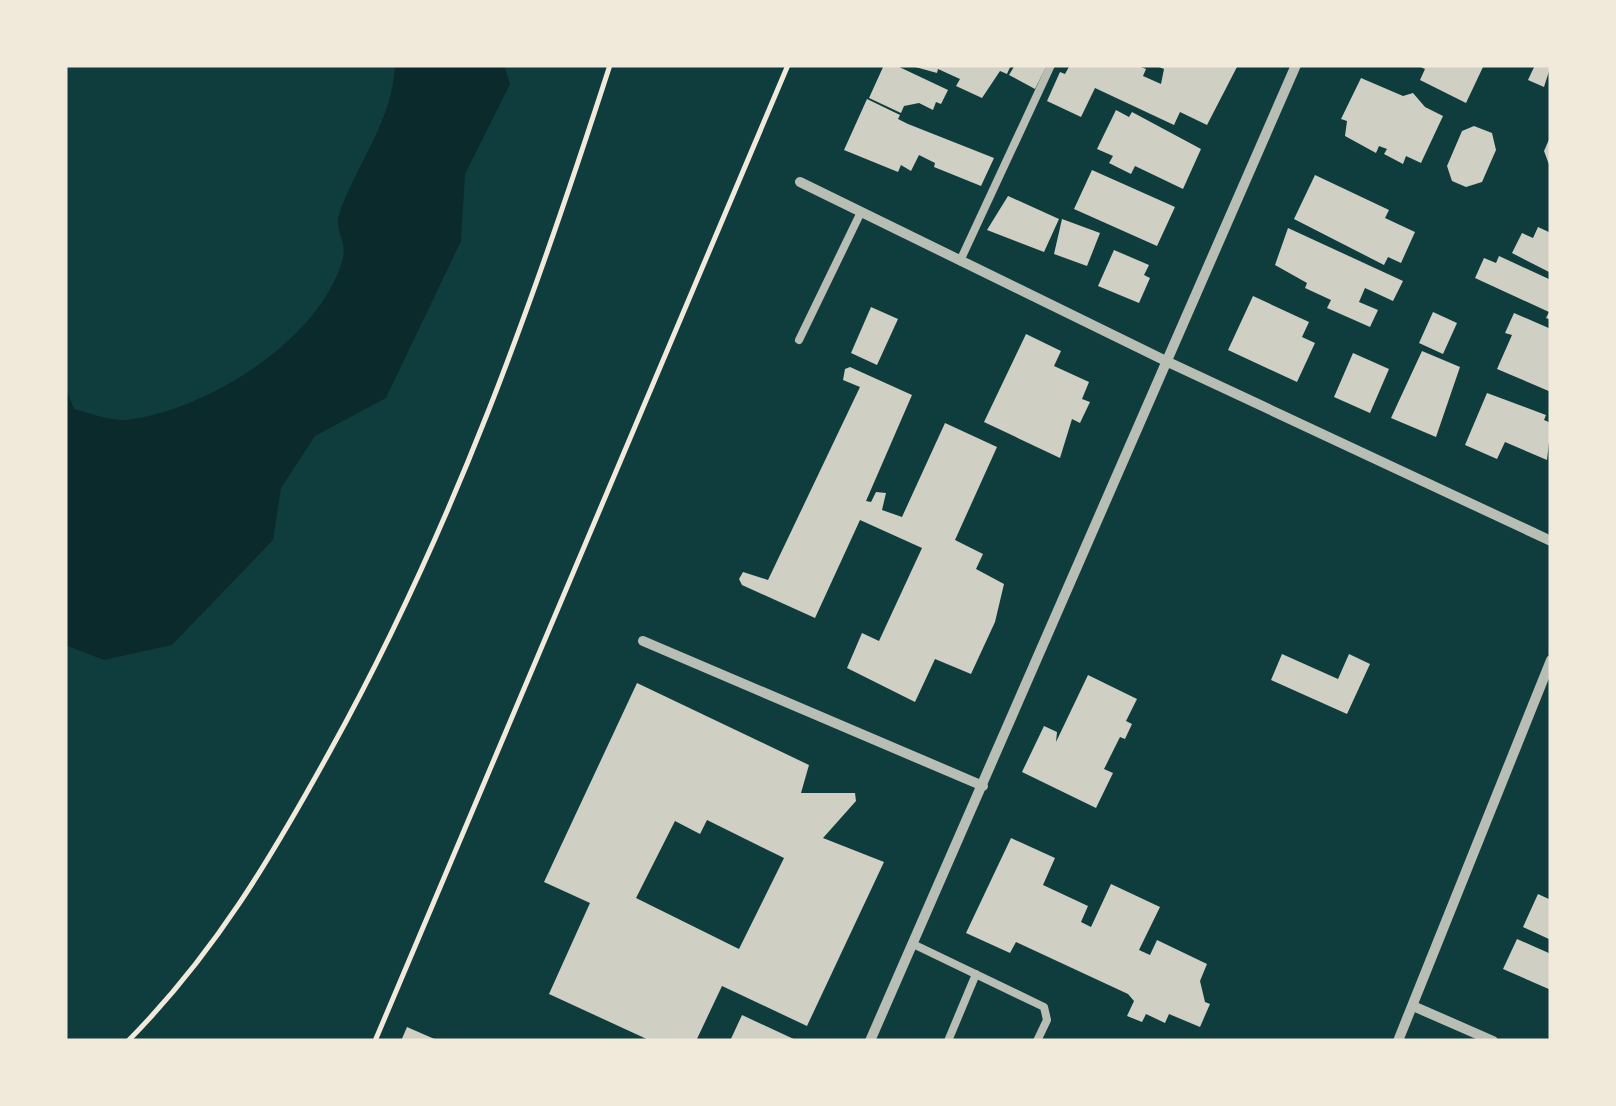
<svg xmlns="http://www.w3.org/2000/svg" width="1616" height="1106" viewBox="0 0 1616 1106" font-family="Karla,sans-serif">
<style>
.water{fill:#0a2a2b}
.building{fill:#cfcfc3;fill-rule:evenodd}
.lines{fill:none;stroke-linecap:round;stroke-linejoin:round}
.path{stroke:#f1e9da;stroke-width:5}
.service{stroke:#b8beb3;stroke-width:8}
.minor{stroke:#b8beb3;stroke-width:10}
</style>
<rect width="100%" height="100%" fill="#0f3d3e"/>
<!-- water -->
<path class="water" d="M 395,65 L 504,65 L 510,84 L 465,174 L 461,241 L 386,398 L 315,436 L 281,488 L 273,540 L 172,645 L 104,660 L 65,645 L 65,387 L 74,409 C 90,413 110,421 126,420 C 206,411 321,340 343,258 C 347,244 334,228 339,214 C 357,163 393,120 395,65 Z"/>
<!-- building -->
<path class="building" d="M 884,65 L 895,65 L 948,90 L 941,104 L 936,102 L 933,110 L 919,103 L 904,106 L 901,113 L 869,98 Z
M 908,65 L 1011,65 L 1007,74 L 1000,71 L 982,98 L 956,86 L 960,79 L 938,69 L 937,73 Z
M 1015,65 L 1047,65 L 1035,89 L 1009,75 Z
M 1070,65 L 1136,65 L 1146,69 L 1143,76 L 1161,84 L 1164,69 L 1154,65 L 1238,65 L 1207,125 L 1180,112 L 1174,125 L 1095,88 L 1081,117 L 1047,101 L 1060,72 L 1065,74 Z
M 1416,65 L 1479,65 L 1483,67 L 1466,103 L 1420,80 L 1425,69 Z
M 1535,65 L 1551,65 L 1544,87 L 1528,80 Z
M 1361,78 L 1403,96 L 1413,93 L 1425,107 L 1443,116 L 1421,163 L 1406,156 L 1403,164 L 1384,154 L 1387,149 L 1379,146 L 1376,153 L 1345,136 L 1347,121 L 1341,119 Z
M 867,99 L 900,115 L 898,119 L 908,124 L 994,158 L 981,186 L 934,167 L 935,163 L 919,155 L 911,171 L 901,165 L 898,172 L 844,150 Z
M 1116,110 L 1129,117 L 1132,112 L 1201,149 L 1183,189 L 1135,166 L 1131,174 L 1109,163 L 1113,156 L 1097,149 Z
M 1474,126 L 1492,133 L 1496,150 L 1482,182 L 1466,187 L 1452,181 L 1447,166 L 1462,131 Z
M 1551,135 L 1551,170 L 1544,151 Z
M 1092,170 L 1175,207 L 1157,246 L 1074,209 Z
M 1315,175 L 1389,210 L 1385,218 L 1415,232 L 1401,263 L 1388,257 L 1384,265 L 1294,219 Z
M 1008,196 L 1059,219 L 1044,252 L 987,230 Z
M 1062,219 L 1100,233 L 1087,266 L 1054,254 Z
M 1538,227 L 1551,233 L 1551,273 L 1512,253 L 1522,233 L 1533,238 Z
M 1288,228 L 1403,281 L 1393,301 L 1365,288 L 1359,302 L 1378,310 L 1370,327 L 1327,308 L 1331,300 L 1305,288 L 1307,283 L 1275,265 Z
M 1114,250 L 1149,265 L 1144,275 L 1150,278 L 1139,303 L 1098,286 Z
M 1499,256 L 1551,280 L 1551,320 L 1546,318 L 1549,312 L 1475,278 L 1484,258 L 1496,263 Z
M 1253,296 L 1309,322 L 1302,337 L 1315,343 L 1297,382 L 1228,350 Z
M 871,307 L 898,319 L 877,365 L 851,353 Z
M 1433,312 L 1457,323 L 1443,354 L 1419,343 Z
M 1514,313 L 1551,329 L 1551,392 L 1497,369 L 1512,335 L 1505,333 Z
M 1026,334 L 1061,351 L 1054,366 L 1089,382 L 1082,399 L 1090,402 L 1080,423 L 1072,419 L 1060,458 L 984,422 Z
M 1422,351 L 1460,367 L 1436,437 L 1391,418 Z
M 1353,353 L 1389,369 L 1370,413 L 1334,397 Z
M 850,367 L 912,395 L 866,501 L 871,502 L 876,492 L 886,493 L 882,510 L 902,517 L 945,423 L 997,447 L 955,540 L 983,554 L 976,569 L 1004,584 L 995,622 L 971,674 L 935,659 L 915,702 L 847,668 L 862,633 L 879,641 L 922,548 L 860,520 L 815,618 L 742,585 L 739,579 L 743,572 L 768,580 L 860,387 L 843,380 L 845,369 Z
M 1487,393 L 1546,415 L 1544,420 L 1551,423 L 1547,460 L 1505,442 L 1497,459 L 1465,445 Z
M 1282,654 L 1338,679 L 1349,654 L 1370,664 L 1347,714 L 1271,680 Z
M 1088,675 L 1137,699 L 1126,721 L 1132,724 L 1125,739 L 1120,737 L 1104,769 L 1113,773 L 1096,808 L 1022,772 L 1044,726 L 1057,732 L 1056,742 Z
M 637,683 L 809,765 L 801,793 L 855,793 L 856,801 L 823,838 L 884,862 L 807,1026 L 722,986 L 696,1041 L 651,1041 L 549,994 L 590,903 L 544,882 ZM 707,820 L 784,858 L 739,949 L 636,898 L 675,821 L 700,834 Z
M 1011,838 L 1055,858 L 1043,885 L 1088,906 L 1081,922 L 1091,927 L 1111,884 L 1160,907 L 1139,950 L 1150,955 L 1157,940 L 1207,964 L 1200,981 L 1205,1002 L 1210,1004 L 1200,1027 L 1169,1014 L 1165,1023 L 1146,1014 L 1142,1022 L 1127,1016 L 1134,1001 L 1128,994 L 1016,942 L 1010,953 L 966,933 Z
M 1538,894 L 1551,900 L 1551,940 L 1523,927 Z
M 1517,939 L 1551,954 L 1551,990 L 1503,969 Z
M 742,1015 L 798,1041 L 730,1041 Z
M 407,1027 L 439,1041 L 401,1041 Z"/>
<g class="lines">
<!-- path -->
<path class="path" d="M 128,1041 C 215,953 271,858 330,751 C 452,531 533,303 610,65
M 375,1041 L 788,65"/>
<!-- service -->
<path class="service" d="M 960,261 L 1051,65
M 799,340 L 861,212
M 913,944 L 1044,1007 L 1047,1020 L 1037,1041
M 948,1041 L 976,974"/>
<!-- minor -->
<path class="minor" d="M 800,182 L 1168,362 L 1551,541
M 643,641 L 983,786
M 1413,1006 L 1493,1041
M 870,1041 L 1296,65
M 1398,1041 L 1551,660"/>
</g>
<!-- border -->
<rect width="1616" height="1106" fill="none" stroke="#f1e9da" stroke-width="135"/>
</svg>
